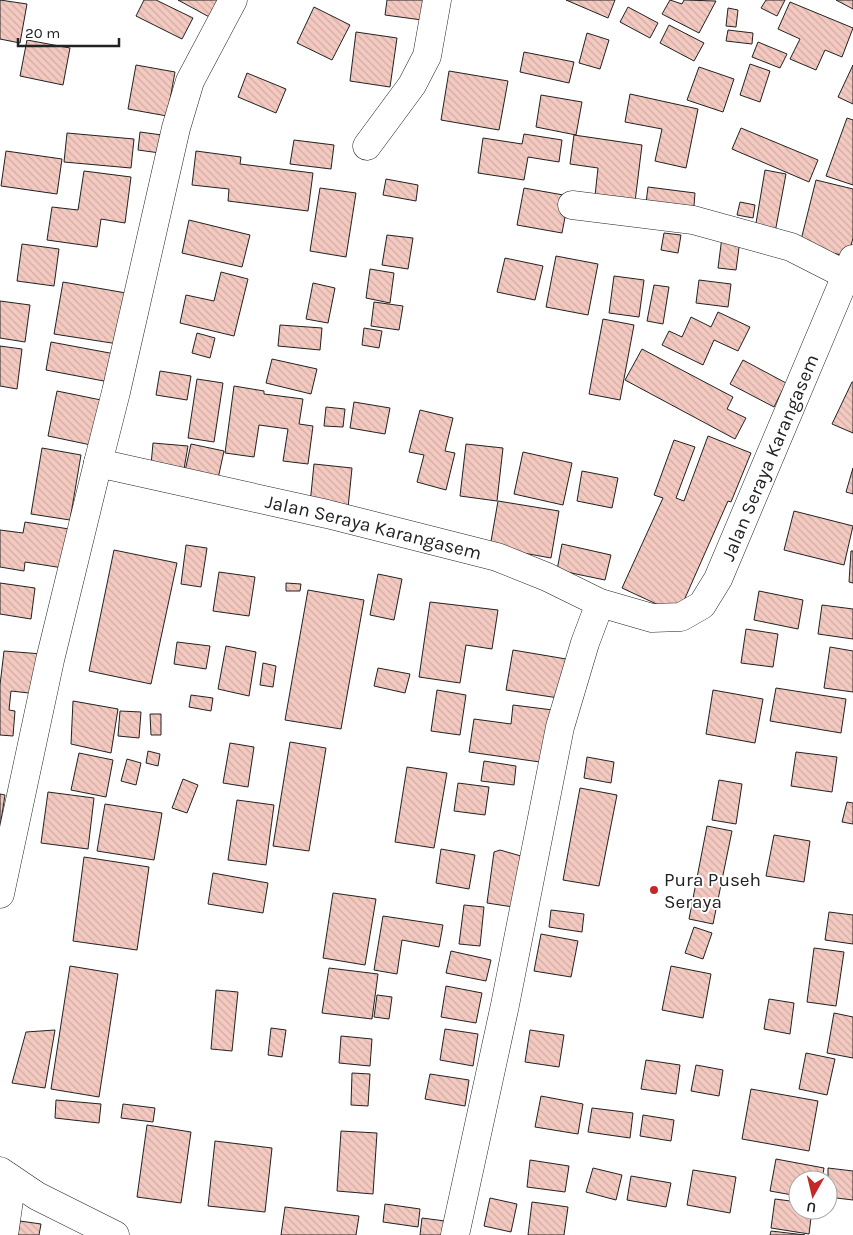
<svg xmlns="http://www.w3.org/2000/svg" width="853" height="1235" viewBox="0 0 853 1235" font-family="Karla,sans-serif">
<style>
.building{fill:url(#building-back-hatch);stroke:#222}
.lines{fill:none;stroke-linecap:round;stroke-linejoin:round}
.minor-casing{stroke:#222;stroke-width:29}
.tertiary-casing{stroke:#222;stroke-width:29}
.minor{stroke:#fff;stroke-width:28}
.tertiary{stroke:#fff;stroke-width:28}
.poi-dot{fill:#c62828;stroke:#fff;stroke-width:2}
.labels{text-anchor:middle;stroke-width:4;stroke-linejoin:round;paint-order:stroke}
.street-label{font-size:19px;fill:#222;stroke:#fff}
.poi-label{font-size:19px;fill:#222;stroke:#fff;text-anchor:start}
</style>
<defs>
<pattern id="building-back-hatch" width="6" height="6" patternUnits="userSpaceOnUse" patternTransform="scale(1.25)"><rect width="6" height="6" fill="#f3c9c0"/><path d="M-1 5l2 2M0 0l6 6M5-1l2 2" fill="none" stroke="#d0aca5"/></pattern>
</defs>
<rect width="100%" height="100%" fill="#fff"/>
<!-- building -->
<path class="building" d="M 0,0 L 27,4 L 20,43 L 0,39 Z
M 144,0 L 156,0 L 193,18 L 182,39 L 136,16 Z
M 178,0 L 223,0 L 213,19 Z
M 387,0 L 426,0 L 422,20 L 385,15 Z
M 566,0 L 615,0 L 608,18 Z
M 670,0 L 682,4 L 684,0 L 716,1 L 699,33 L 662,14 Z
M 766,0 L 785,0 L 777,16 L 761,8 Z
M 836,0 L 853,0 L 853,9 Z
M 790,2 L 853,28 L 842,57 L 825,50 L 816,70 L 790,59 L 800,39 L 778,29 Z
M 314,7 L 350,25 L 332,60 L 297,43 Z
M 628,7 L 658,23 L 650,38 L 620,22 Z
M 728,8 L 738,10 L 736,27 L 726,26 Z
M 669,25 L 704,43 L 694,61 L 660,43 Z
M 728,30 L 753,33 L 752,44 L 726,41 Z
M 356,32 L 397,38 L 390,87 L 350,81 Z
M 587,33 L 609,40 L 600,69 L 579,63 Z
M 27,40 L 70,48 L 63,85 L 20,76 Z
M 758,42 L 787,54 L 780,68 L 752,57 Z
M 524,52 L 574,62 L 569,83 L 520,72 Z
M 750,64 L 770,71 L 760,102 L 740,95 Z
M 136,65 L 175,72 L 167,116 L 128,109 Z
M 853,65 L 853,104 L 838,97 Z
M 699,67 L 734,79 L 723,112 L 687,100 Z
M 449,71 L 508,81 L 499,130 L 441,120 Z
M 247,73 L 286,89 L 276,113 L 238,97 Z
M 630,94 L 698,109 L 686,168 L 655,161 L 662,129 L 625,122 Z
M 541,95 L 582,102 L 576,135 L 536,127 Z
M 847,118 L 853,120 L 853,185 L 826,176 Z
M 741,128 L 818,160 L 809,182 L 732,149 Z
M 140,132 L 162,135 L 160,153 L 138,150 Z
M 67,133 L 134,139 L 131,168 L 64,162 Z
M 524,134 L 562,140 L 559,162 L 528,157 L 524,180 L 478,173 L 483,138 L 522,144 Z
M 574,135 L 642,145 L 634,210 L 594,205 L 598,168 L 570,164 Z
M 294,140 L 334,145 L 331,169 L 290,164 Z
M 6,151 L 62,159 L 57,194 L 1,186 Z
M 196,151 L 241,157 L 240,164 L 313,173 L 308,211 L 228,201 L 229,189 L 192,185 Z
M 765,170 L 786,174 L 774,238 L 754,235 Z
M 84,171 L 131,177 L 125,223 L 101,219 L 97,247 L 47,240 L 52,207 L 78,210 Z
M 386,179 L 418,185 L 416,201 L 383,195 Z
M 816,180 L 853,189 L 853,238 L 848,257 L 800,244 Z
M 648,187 L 695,193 L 693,218 L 645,211 Z
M 320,188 L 356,193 L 346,257 L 310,251 Z
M 524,188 L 569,196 L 562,233 L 517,225 Z
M 740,202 L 755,205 L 753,218 L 737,215 Z
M 189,220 L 250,235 L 242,267 L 182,253 Z
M 664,233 L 681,235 L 678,253 L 661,250 Z
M 387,235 L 413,238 L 408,269 L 382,265 Z
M 722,237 L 740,240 L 736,270 L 718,268 Z
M 22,244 L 59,249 L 54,286 L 17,281 Z
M 556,256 L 598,264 L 588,315 L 546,307 Z
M 505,258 L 543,266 L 535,300 L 497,292 Z
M 370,269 L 394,273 L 390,303 L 366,298 Z
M 221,272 L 248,279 L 234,336 L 180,323 L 186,295 L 214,301 Z
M 614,276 L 644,280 L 639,317 L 609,313 Z
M 699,280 L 731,284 L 728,307 L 696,303 Z
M 63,282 L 126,293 L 118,344 L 54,334 Z
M 313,283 L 335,288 L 328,323 L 306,319 Z
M 654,285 L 669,287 L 663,324 L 647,321 Z
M 0,301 L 30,305 L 25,342 L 0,338 Z
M 374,302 L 403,306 L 399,330 L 371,326 Z
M 718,312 L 750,327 L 738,351 L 714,340 L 703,365 L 662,345 L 669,331 L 682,337 L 691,317 L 711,327 Z
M 603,319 L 634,325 L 620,400 L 589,394 Z
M 280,325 L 322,328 L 320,350 L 278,346 Z
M 364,328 L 382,331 L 379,348 L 362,345 Z
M 197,333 L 215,338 L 210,358 L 192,353 Z
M 51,342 L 115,354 L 109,382 L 46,370 Z
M 0,346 L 22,349 L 17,389 L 0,386 Z
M 642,349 L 733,397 L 727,409 L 746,418 L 735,439 L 625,380 Z
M 272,359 L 317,369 L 311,394 L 266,383 Z
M 743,360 L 786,383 L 774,407 L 730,384 Z
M 160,371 L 191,376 L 187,400 L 156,395 Z
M 197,379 L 223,383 L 214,442 L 188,438 Z
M 852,382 L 853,382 L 853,433 L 832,424 Z
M 234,386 L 264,391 L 264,394 L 303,399 L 299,424 L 313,426 L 308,464 L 283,461 L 288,429 L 259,425 L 254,457 L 225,453 Z
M 57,391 L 101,400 L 91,445 L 48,436 Z
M 354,402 L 390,408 L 385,434 L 350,428 Z
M 326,407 L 345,409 L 343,427 L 324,426 Z
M 420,410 L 453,418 L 445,451 L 455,453 L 446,490 L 417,482 L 424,455 L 409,452 Z
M 708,436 L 751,453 L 731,502 L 728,501 L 678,614 L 622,588 L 663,498 L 654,495 L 674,440 L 695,447 L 676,498 L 684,501 Z
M 153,443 L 188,446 L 184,469 L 151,465 Z
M 191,444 L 224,451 L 216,488 L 183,480 Z
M 466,444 L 503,448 L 497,501 L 460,496 Z
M 42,448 L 81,455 L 70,520 L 31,514 Z
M 523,452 L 572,463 L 563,505 L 514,494 Z
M 314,464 L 352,468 L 348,508 L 310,504 Z
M 853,468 L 853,494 L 846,492 Z
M 582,471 L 618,478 L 612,508 L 577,501 Z
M 498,501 L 559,511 L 551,558 L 490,547 Z
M 794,511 L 853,526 L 844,565 L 784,550 Z
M 25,522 L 69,529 L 63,568 L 25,562 L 24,571 L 0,567 L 0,530 L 23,533 Z
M 562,544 L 611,555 L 605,580 L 557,570 Z
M 186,545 L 207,548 L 201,587 L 181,584 Z
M 114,550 L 177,563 L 151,684 L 89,671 Z
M 851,551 L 853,551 L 853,583 L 849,582 Z
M 219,572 L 255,577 L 249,616 L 213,611 Z
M 378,574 L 402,579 L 394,620 L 370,615 Z
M 0,583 L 35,588 L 31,619 L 0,614 Z
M 286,583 L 301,584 L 300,591 L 286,591 Z
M 308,590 L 364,600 L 341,729 L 285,720 Z
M 759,591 L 803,600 L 798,629 L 754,620 Z
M 430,602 L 498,610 L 492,649 L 466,645 L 460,683 L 419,677 Z
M 822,605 L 853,609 L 853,639 L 818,634 Z
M 746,629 L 778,634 L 773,667 L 741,663 Z
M 177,642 L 210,646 L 206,669 L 174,664 Z
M 226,646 L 256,652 L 249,696 L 218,689 Z
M 830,647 L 853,651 L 853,692 L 824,688 Z
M 513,650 L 572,660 L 565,699 L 506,690 Z
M 4,651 L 42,654 L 38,694 L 11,691 L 9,710 L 15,711 L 13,736 L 0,735 L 0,685 Z
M 263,663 L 276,666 L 273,687 L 260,685 Z
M 378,668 L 410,674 L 405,693 L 374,686 Z
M 776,688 L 846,699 L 841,733 L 770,721 Z
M 437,690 L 466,695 L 460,735 L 431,731 Z
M 713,690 L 763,699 L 755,743 L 706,734 Z
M 191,695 L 213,698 L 211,711 L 189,707 Z
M 73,701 L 118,709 L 111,753 L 71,744 Z
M 513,705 L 553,710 L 547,763 L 469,752 L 474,719 L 511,724 Z
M 120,711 L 141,712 L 139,738 L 118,736 Z
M 150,714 L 161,714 L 161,735 L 151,735 Z
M 290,742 L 326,748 L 309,851 L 273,846 Z
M 230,743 L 254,747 L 248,787 L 223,783 Z
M 148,751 L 160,754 L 158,766 L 146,763 Z
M 796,752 L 837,757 L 832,792 L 791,786 Z
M 79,753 L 113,760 L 106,797 L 71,790 Z
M 587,757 L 614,762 L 611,783 L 584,778 Z
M 127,759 L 141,763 L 136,785 L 121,781 Z
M 484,761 L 516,766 L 514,785 L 481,781 Z
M 407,767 L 447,773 L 434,848 L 395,842 Z
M 183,779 L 198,785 L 187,813 L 172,808 Z
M 719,780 L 742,784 L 736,824 L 712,820 Z
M 458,783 L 489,787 L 485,815 L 454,811 Z
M 580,788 L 617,795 L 599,886 L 563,880 Z
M 48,792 L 94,798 L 88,849 L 41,843 Z
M 0,794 L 5,795 L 0,827 Z
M 237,800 L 274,805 L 266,865 L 228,860 Z
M 847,802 L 853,803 L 853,824 L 842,822 Z
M 105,804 L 162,813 L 154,860 L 97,851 Z
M 707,826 L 732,831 L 713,924 L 689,919 Z
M 774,835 L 810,841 L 804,882 L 766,876 Z
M 441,849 L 475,855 L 469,889 L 436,883 Z
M 500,850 L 521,856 L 513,907 L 487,903 L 494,852 Z
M 84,857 L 149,867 L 137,950 L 73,941 Z
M 213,873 L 268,883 L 263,913 L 208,904 Z
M 333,893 L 376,899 L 365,965 L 323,958 Z
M 464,905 L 484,907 L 480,946 L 459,944 Z
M 551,910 L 584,914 L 582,932 L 549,927 Z
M 829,912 L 853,915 L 853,944 L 825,940 Z
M 383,916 L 443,925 L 439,947 L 402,940 L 397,974 L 374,970 Z
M 694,927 L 712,933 L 703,959 L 685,953 Z
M 541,934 L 578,941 L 571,977 L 534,971 Z
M 814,948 L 844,952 L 836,1006 L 807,1002 Z
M 451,951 L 491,960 L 486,981 L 446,973 Z
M 70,966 L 118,974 L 99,1097 L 51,1089 Z
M 671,966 L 711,974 L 703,1018 L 662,1010 Z
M 329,968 L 378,974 L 372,1019 L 322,1013 Z
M 446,986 L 482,993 L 476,1023 L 441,1017 Z
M 216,990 L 238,992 L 232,1051 L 211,1049 Z
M 377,995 L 392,997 L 389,1019 L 374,1017 Z
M 769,999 L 794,1003 L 790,1034 L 764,1029 Z
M 834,1013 L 853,1017 L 853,1058 L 827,1053 Z
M 271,1028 L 286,1030 L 282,1057 L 268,1055 Z
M 445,1029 L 478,1034 L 473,1066 L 440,1060 Z
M 55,1030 L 45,1088 L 12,1083 L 26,1032 Z
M 530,1030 L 564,1035 L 559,1067 L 525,1062 Z
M 341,1036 L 372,1039 L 370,1066 L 339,1063 Z
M 806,1053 L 835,1059 L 827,1095 L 799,1089 Z
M 646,1060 L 680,1065 L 676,1094 L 641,1089 Z
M 696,1065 L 723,1070 L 719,1096 L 691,1091 Z
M 352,1073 L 370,1074 L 368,1106 L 351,1105 Z
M 430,1074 L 469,1080 L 465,1106 L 425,1099 Z
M 751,1089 L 818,1101 L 809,1151 L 742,1139 Z
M 541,1096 L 583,1104 L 578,1134 L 535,1127 Z
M 56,1100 L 101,1104 L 99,1123 L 55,1118 Z
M 123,1104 L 155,1108 L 153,1122 L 121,1118 Z
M 592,1108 L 633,1113 L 630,1138 L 588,1132 Z
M 643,1115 L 674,1120 L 671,1141 L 640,1136 Z
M 147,1125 L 191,1132 L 181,1203 L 137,1197 Z
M 341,1131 L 377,1133 L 373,1194 L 337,1191 Z
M 215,1141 L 272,1148 L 265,1212 L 208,1206 Z
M 776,1159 L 824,1168 L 822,1180 L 798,1180 L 798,1196 L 770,1191 Z
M 530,1160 L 569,1166 L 565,1192 L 527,1187 Z
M 593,1168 L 622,1175 L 616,1200 L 586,1192 Z
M 828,1168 L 853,1171 L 853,1200 L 828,1197 Z
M 693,1170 L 736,1177 L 730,1213 L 687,1205 Z
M 631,1176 L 671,1183 L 666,1207 L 627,1200 Z
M 490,1198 L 517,1204 L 511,1232 L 484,1226 Z
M 775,1199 L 798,1202 L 798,1210 L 812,1210 L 809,1234 L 771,1228 Z
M 532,1202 L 568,1207 L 564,1235 L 528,1235 Z
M 385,1204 L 420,1209 L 418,1227 L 383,1222 Z
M 285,1207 L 359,1216 L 356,1235 L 281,1235 Z
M 422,1218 L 445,1221 L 443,1235 L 420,1235 Z
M 20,1221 L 41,1224 L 39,1235 L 18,1235 Z
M 771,1231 L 805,1235 L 770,1235 Z"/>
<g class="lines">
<!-- minor casing -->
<g class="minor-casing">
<path id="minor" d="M 367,146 L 412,85 L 427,56 L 437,0
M 572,205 L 693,220 L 791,247 L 846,275
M 0,1171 L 37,1196 L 115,1235
M 4,1235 L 12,1179
M 455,1235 L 505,1005 L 560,727 L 585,643 L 600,603"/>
</g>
<!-- tertiary casing -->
<g class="tertiary-casing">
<g id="tertiary">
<path d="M 98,463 L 116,392 L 176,128 L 190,81 L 233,0"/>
<path id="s1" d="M 0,894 L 50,660 L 98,463 L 327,514 L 497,557 L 547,577 L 600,603 L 652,618 L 681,617 L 702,605 L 718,579 L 853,259"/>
</g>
</g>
<!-- minor -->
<use href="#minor" class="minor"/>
<!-- tertiary -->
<use href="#tertiary" class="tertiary"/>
</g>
<!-- markers -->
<circle class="poi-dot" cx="654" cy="890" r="5"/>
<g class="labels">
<!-- street labels -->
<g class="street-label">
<text dy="7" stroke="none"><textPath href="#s1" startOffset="1235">Jalan Seraya Karangasem</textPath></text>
<text dy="7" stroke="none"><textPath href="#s1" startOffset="725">Jalan Seraya Karangasem</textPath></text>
</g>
<!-- poi labels -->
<g class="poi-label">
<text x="664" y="886">Pura Puseh<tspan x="664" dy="22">Seraya</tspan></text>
</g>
</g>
<!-- north arrow -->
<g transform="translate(813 1195) rotate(188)"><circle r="24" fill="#ffffff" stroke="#a7a7a7"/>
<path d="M0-4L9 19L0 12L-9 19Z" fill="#c62828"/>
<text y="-8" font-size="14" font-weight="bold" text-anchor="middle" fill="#222222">U</text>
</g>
<!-- scale -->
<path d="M18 38v8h101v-8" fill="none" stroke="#222222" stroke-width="2.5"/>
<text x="25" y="38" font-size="15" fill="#222222" stroke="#ffffff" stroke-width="4" paint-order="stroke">20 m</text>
</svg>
